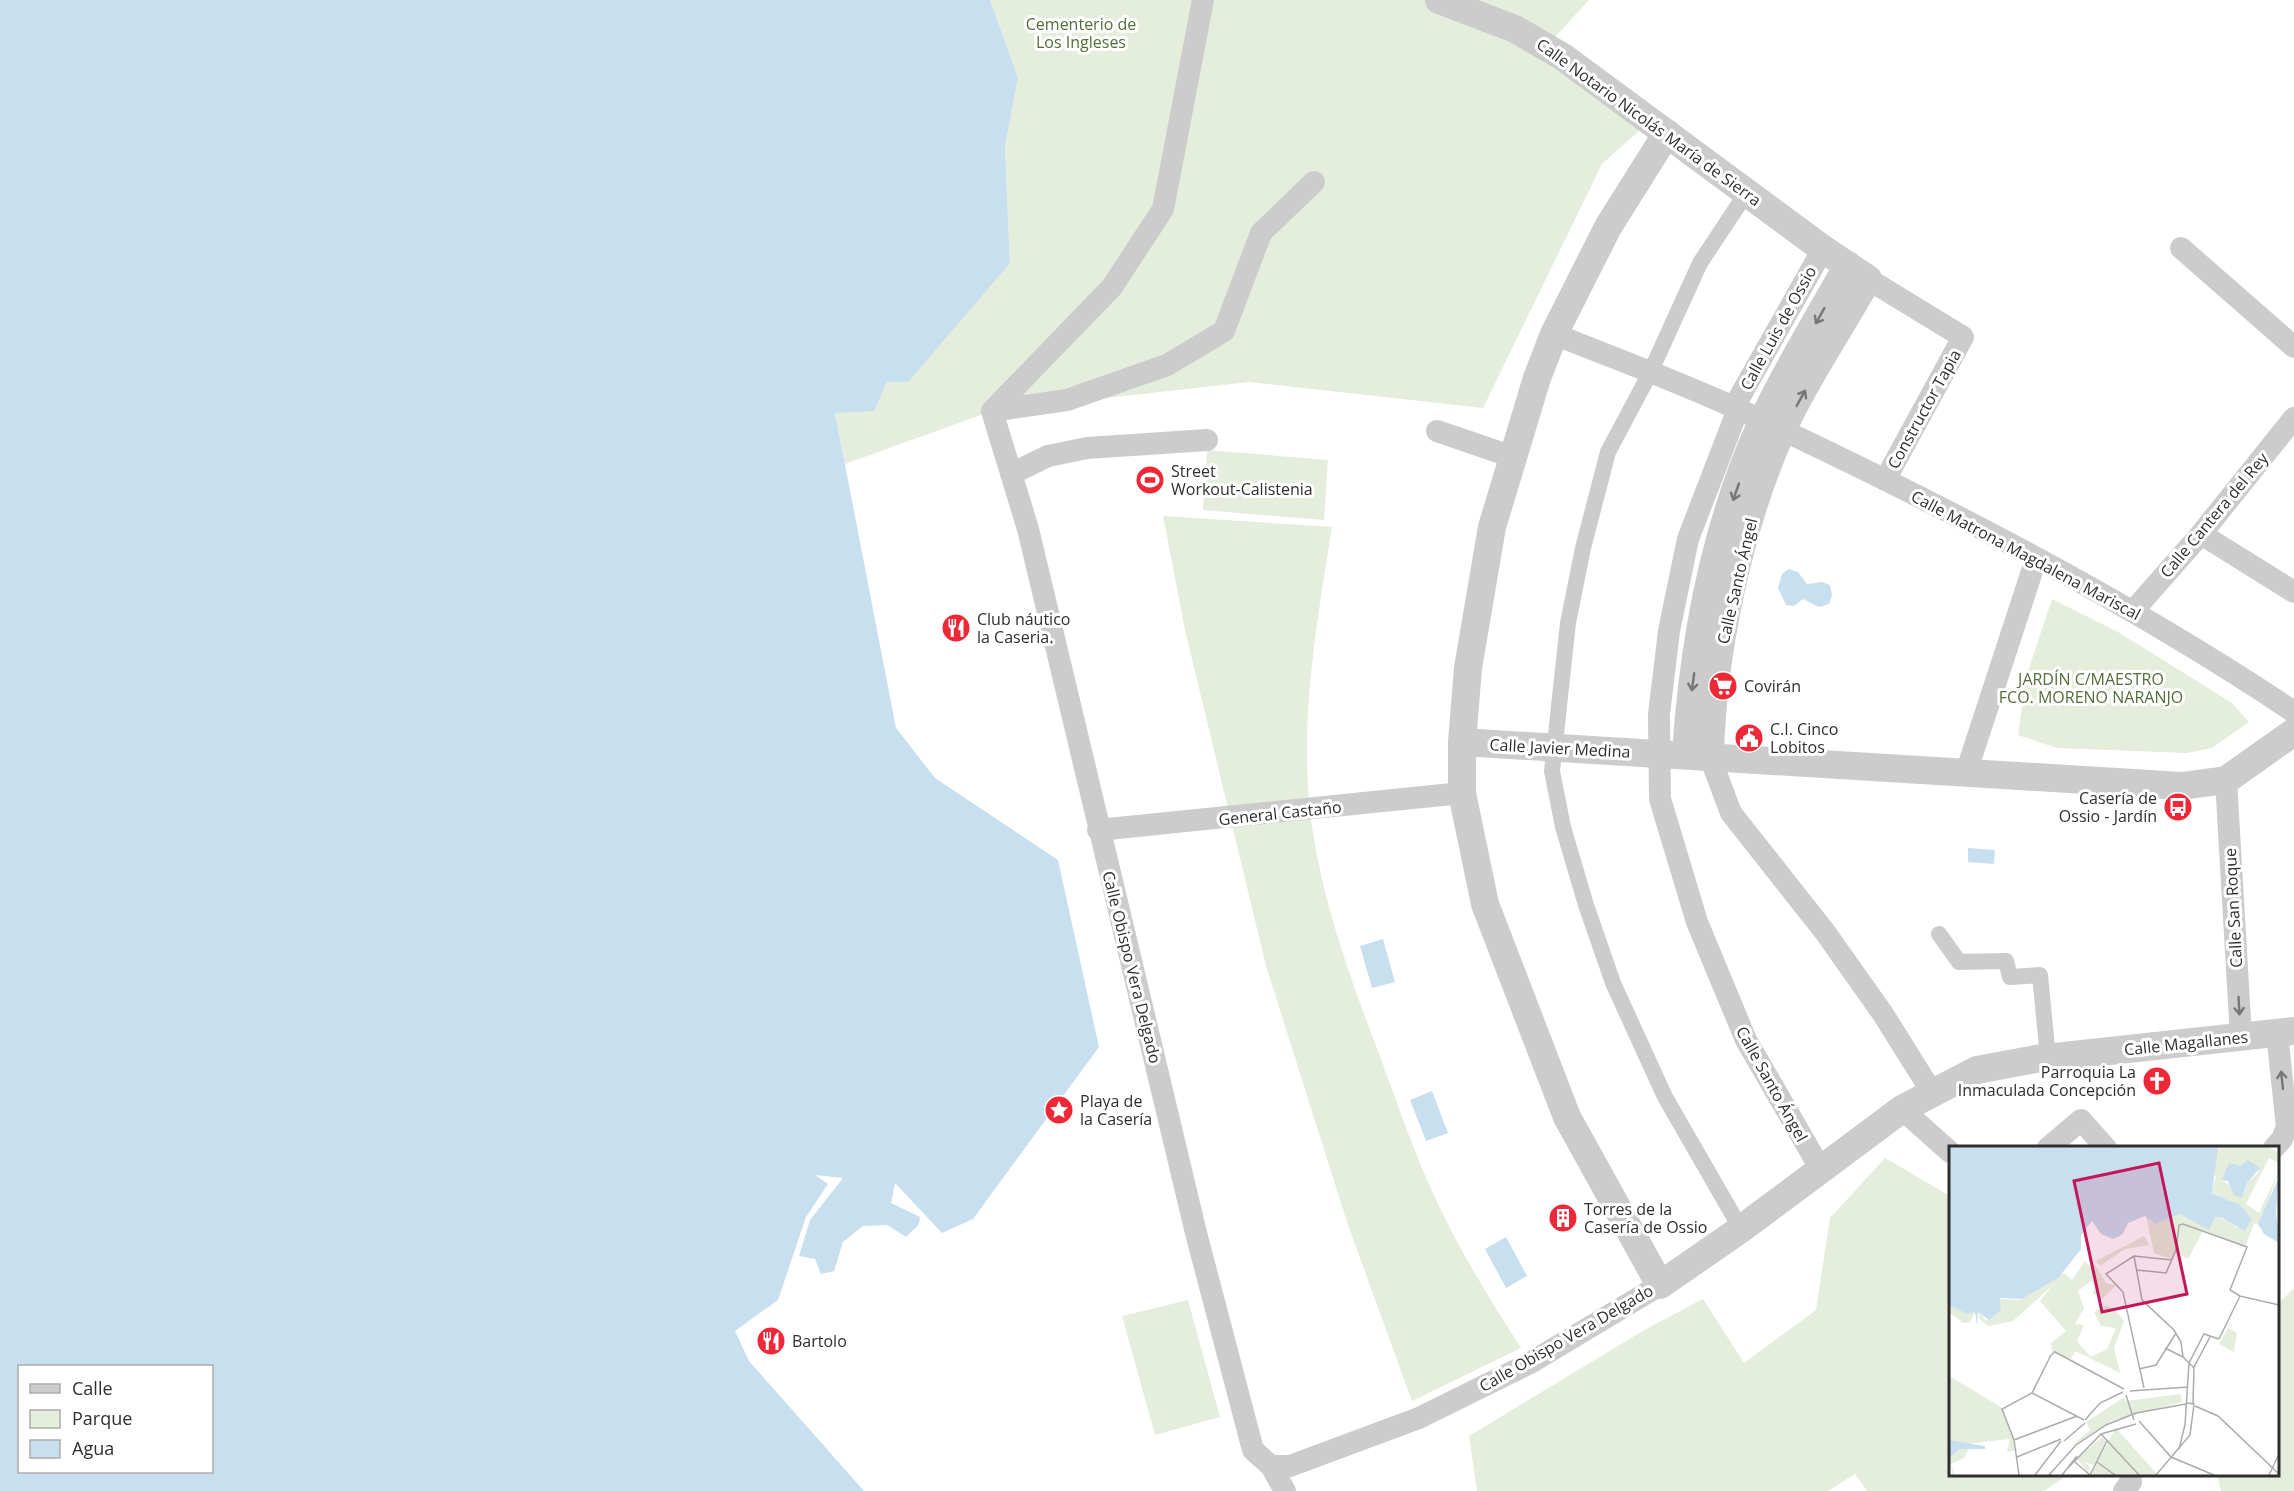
<svg xmlns="http://www.w3.org/2000/svg" width="2294" height="1491" viewBox="0 0 2294 1491" font-family="'Open Sans',sans-serif">
<style>
.green{fill:#e5eddc}
.water{fill:#c7dfee;fill-rule:evenodd}
.lines{fill:none;stroke-linecap:round;stroke-linejoin:round}
.pedestrian{stroke:#ccc;stroke-width:16}
.minor{stroke:#ccc;stroke-width:22}
.tertiary{stroke:#ccc;stroke-width:28}
.oneway{stroke:#767676}
.labels{text-anchor:middle;stroke-width:6;stroke-linejoin:round;paint-order:stroke}
.park-label{font-size:16px;fill:#526e39;stroke:#fff}
.street-label{font-size:16px;fill:#2f2f2f;stroke:#fff}
.poi-label{font-size:16px;fill:#2f2f2f;stroke:#fff;text-anchor:start}
.inset-road{fill:none;stroke:#acacac;stroke-width:1.5}
.view{fill:#c2185b;fill-opacity:0.15;stroke:#c2185b;stroke-width:3}
.inset-edge{fill:none;stroke:#2f2f2f;stroke-width:3}
</style>
<rect width="100%" height="100%" fill="#fff"/>
<!-- green -->
<path class="green" d="M 990,0 L 1589,0 L 1546,47 L 1650,121 L 1602,164 L 1483,408 L 1249,382 L 992,411 L 845,464 L 835,413 L 874,410 L 887,382 L 1010,263 L 1005,147 L 1018,78 Z
M 1207,450 L 1328,460 L 1324,520 L 1203,510 Z
M 1163,516 L 1332,527 C 1317,621 1300,717 1310,811 C 1320,895 1348,972 1378,1051 C 1394,1094 1409,1139 1428,1182 C 1453,1240 1487,1295 1521,1348 L 1412,1401 L 1348,1225 L 1266,966 L 1185,630 Z
M 2052,599 L 2118,632 L 2232,703 L 2249,722 L 2212,748 L 2187,753 L 2057,748 L 2018,735 L 2026,677 Z
M 1885,1158 L 1950,1196 L 1950,1474 L 2068,1475 L 2044,1491 L 1867,1491 L 1855,1474 L 1828,1491 L 1477,1491 L 1469,1436 L 1646,1329 L 1703,1299 L 1744,1363 L 1816,1310 L 1830,1218 Z
M 2294,1288 L 2294,1491 L 2221,1491 L 2217,1475 L 2278,1474 L 2278,1304 Z
M 1188,1300 L 1220,1417 L 1155,1435 L 1122,1316 Z"/>
<!-- water -->
<path class="water" d="M 0,0 L 990,0 L 1018,78 L 1005,147 L 1010,263 L 908,382 L 887,382 L 874,411 L 835,413 L 896,728 L 935,778 L 1058,860 L 1099,1047 L 973,1219 L 942,1233 L 895,1183 L 891,1203 L 920,1217 L 919,1224 L 906,1237 L 887,1225 L 863,1226 L 843,1242 L 834,1271 L 821,1274 L 815,1259 L 799,1256 L 810,1220 L 843,1178 L 815,1175 L 828,1184 L 806,1217 L 778,1300 L 735,1331 L 749,1361 L 864,1491 L 0,1491 ZM 20,1366 L 212,1366 L 212,1472 L 20,1472 Z
M 1789,569 L 1798,572 L 1807,584 L 1822,582 L 1830,585 L 1832,595 L 1829,604 L 1819,607 L 1803,599 L 1794,606 L 1786,605 L 1778,588 L 1782,574 Z
M 1968,848 L 1995,850 L 1994,864 L 1968,862 Z
M 1383,939 L 1395,982 L 1372,988 L 1360,946 Z
M 1432,1091 L 1448,1133 L 1426,1141 L 1410,1100 Z
M 1506,1237 L 1527,1276 L 1506,1288 L 1485,1249 Z"/>
<g class="lines">
<!-- pedestrian -->
<path class="pedestrian" d="M 1939,934 L 1959,962 L 2006,961 L 2010,977 L 2040,975 L 2048,1058
M 1741,1229 L 1665,1097 L 1613,983 L 1586,905 L 1563,827 L 1552,771 L 1568,623 L 1583,548 L 1608,452 L 1650,373 L 1700,263 L 1747,192"/>
<!-- minor -->
<path class="minor" d="M 2181,248 L 2294,347
M 1868,279 L 1963,337 L 1885,480
M 1554,334 C 1616,359 1680,382 1740,410 C 1930,499 2119,595 2294,712
M 1734,407 L 1823,249
M 1738,409 L 1688,539 L 1669,631 L 1659,714 L 1660,799 L 1697,922 L 1746,1040 L 1820,1168
M 992,411 L 1028,529 L 1196,1233 L 1253,1450 L 1271,1466 L 1290,1466 L 1419,1418 L 1530,1363 L 1660,1285
M 992,411 L 1112,287 L 1163,209 L 1203,0
M 992,411 L 1067,400 L 1167,365 L 1224,331 L 1261,233 L 1314,182
M 1437,431 L 1513,457
M 1013,473 L 1048,456 L 1087,448 L 1207,440
M 2201,534 L 2294,592
M 2133,611 L 2201,534 L 2294,418
M 1710,757 L 1731,813 L 1825,932 L 1883,1014 L 1933,1094
M 1966,773 L 2036,559
M 2226,780 L 2241,1037
M 1098,830 L 1462,793
M 1902,1109 L 1950,1152
M 2048,1148 L 2081,1120 L 2106,1148
M 2274,1148 L 2282,1139 L 2287,1127 L 2277,1033
M 1271,1466 L 1285,1491
M 2124,1491 L 2131,1482 L 2130,1474"/>
<!-- tertiary -->
<path class="tertiary" d="M 1439,0 L 1515,29 L 1563,57 L 1823,249 L 1868,279 C 1840,329 1805,380 1781,433 C 1739,527 1712,654 1710,757
M 1667,133 L 1608,227 L 1554,334 L 1537,378 L 1492,527 L 1468,668 L 1462,742 L 1462,793 L 1485,904 L 1567,1117 L 1660,1285 L 1741,1229 L 1902,1109 L 1977,1070 L 2036,1059 L 2294,1031
M 1462,742 L 2182,786 L 2226,780 L 2294,732
M 1686,755 C 1693,642 1715,525 1762,422 C 1787,368 1819,317 1848,265"/>
</g>
<!-- one-way arrows -->
<defs><path id="oneway-shaft" d="M-6 0H5M1.5-3L5.5 0L1.5 3" fill="none" stroke-width="1.6" stroke-linecap="round" stroke-linejoin="round" transform="scale(1.5)"/></defs>
<g class="oneway">
<use href="#oneway-shaft" transform="translate(1820 316) rotate(119)"/>
<use href="#oneway-shaft" transform="translate(1801 398) rotate(-61)"/>
<use href="#oneway-shaft" transform="translate(1736 492) rotate(109)"/>
<use href="#oneway-shaft" transform="translate(1693 682) rotate(98)"/>
<use href="#oneway-shaft" transform="translate(2239 1006) rotate(87)"/>
<use href="#oneway-shaft" transform="translate(2282 1080) rotate(-96)"/>
</g>
<!-- icons -->
<defs>
<g id="stadium-disc" transform="scale(1.5)"><circle r="9.5" fill="#ef2837" stroke="#fff"/><path d="M0-5a6.5 5 0 1 0 0 10a6.5 5 0 1 0 0-10ZM-3.5-1.8h7v3.6h-7Z" fill="#fff"/></g>
<g id="restaurant-disc" transform="scale(1.5)"><circle r="9.5" fill="#ef2837" stroke="#fff"/><path d="M-5-6h1v4h1v-4h1v4h1v-4h1v5L-1.5 .5V6h-2V.5L-5-1ZM5-6V6H3V1.5H1.5Q1.5-4 5-6Z" fill="#fff"/></g>
<g id="supermarket-disc" transform="scale(1.5)"><circle r="9.5" fill="#ef2837" stroke="#fff"/><path d="M-6-5.5h2.5l.6 2H6L4.5 2H-2.5L-4.4-4H-6ZM-1.5 3.2a1.3 1.3 0 1 0 .1 0ZM3 3.2a1.3 1.3 0 1 0 .1 0Z" fill="#fff"/></g>
<g id="civic-disc" transform="scale(1.5)"><circle r="9.5" fill="#ef2837" stroke="#fff"/><path d="M-.6-6.5H3V-4.5H.6V-3L4-1V1h2V6H-6V1h2V-1L-.6-3ZM-1.2 2.5V6h2.4V2.5Z" fill="#fff"/></g>
<g id="bus-disc" transform="scale(1.5)"><circle r="9.5" fill="#ef2837" stroke="#fff"/><path d="M-5-6H5V4H4V6H2V4H-2V6H-4V4H-5ZM-3.5-4V0h7V-4ZM-3.5 1.2v1.5H-2V1.2ZM2 1.2v1.5H3.5V1.2Z" fill="#fff"/></g>
<g id="church-disc" transform="scale(1.5)"><circle r="9.5" fill="#ef2837" stroke="#fff"/><path d="M-1.2-6h2.4v3.5h3.3v2.4h-3.3V6h-2.4V-.1h-3.3v-2.4h3.3Z" fill="#fff"/></g>
<g id="sight-disc" transform="scale(1.5)"><circle r="9.5" fill="#ef2837" stroke="#fff"/><path d="M0-6L1.8-2.2L6-1.7L2.9 1.2L3.7 5.4L0 3.3L-3.7 5.4L-2.9 1.2L-6-1.7L-1.8-2.2Z" fill="#fff"/></g>
<g id="building-disc" transform="scale(1.5)"><circle r="9.5" fill="#ef2837" stroke="#fff"/><path d="M-4-6H4V6H1V3H-1V6H-4ZM-2.5-4.3h1.7v1.8h-1.7ZM.8-4.3h1.7v1.8H.8ZM-2.5-1h1.7V.8h-1.7ZM.8-1h1.7V.8H.8Z" fill="#fff"/></g>
</defs>
<g fill-rule="evenodd">
<use href="#stadium-disc" x="1150" y="480"/>
<use href="#restaurant-disc" x="956" y="628"/>
<use href="#supermarket-disc" x="1723" y="686"/>
<use href="#civic-disc" x="1749" y="738"/>
<use href="#bus-disc" x="2178" y="807"/>
<use href="#church-disc" x="2157" y="1081"/>
<use href="#sight-disc" x="1059" y="1110"/>
<use href="#building-disc" x="1563" y="1218"/>
<use href="#restaurant-disc" x="771" y="1341"/>
</g>
<g class="labels">
<!-- park labels -->
<g class="park-label">
<text x="1081" y="30">Cementerio de<tspan x="1081" dy="18">Los Ingleses</tspan></text>
<text x="2091" y="685">JARDÍN C/MAESTRO<tspan x="2091" dy="18">FCO. MORENO NARANJO</tspan></text>
</g>
<!-- street labels -->
<g class="street-label">
<text transform="translate(1649 122) rotate(36)" y="6">Calle Notario Nicolás María de Sierra</text>
<text transform="translate(1778 328) rotate(-61)" y="6">Calle Luis de Ossio</text>
<text transform="translate(1924 409) rotate(-61)" y="6">Constructor Tapia</text>
<text transform="translate(2214 515) rotate(-50)" y="6">Calle Cantera del Rey</text>
<text transform="translate(2026 555) rotate(28)" y="6">Calle Matrona Magdalena Mariscal</text>
<text transform="translate(1737 581) rotate(-77)" y="6">Calle Santo Ángel</text>
<text transform="translate(1560 748) rotate(3)" y="6">Calle Javier Medina</text>
<text transform="translate(1280 813) rotate(-6)" y="6">General Castaño</text>
<text transform="translate(2233 908) rotate(-93)" y="6">Calle San Roque</text>
<text transform="translate(1132 967) rotate(76)" y="6">Calle Obispo Vera Delgado</text>
<text transform="translate(2186 1043) rotate(-6)" y="6">Calle Magallanes</text>
<text transform="translate(1772 1084) rotate(61)" y="6">Calle Santo Ángel</text>
<text transform="translate(1566 1338) rotate(-30)" y="6">Calle Obispo Vera Delgado</text>
</g>
<!-- poi labels -->
<g class="poi-label">
<text x="1171" y="477">Street<tspan x="1171" dy="18">Workout-Calistenia</tspan></text>
<text x="977" y="625">Club náutico<tspan x="977" dy="18">la Caseria.</tspan></text>
<text x="1744" y="692">Covirán</text>
<text x="1770" y="735">C.I. Cinco<tspan x="1770" dy="18">Lobitos</tspan></text>
<text x="2157" y="804" text-anchor="end">Casería de<tspan x="2157" dy="18">Ossio - Jardín</tspan></text>
<text x="2136" y="1078" text-anchor="end">Parroquia La<tspan x="2136" dy="18">Inmaculada Concepción</tspan></text>
<text x="1080" y="1107">Playa de<tspan x="1080" dy="18">la Casería</tspan></text>
<text x="1584" y="1215">Torres de la<tspan x="1584" dy="18">Casería de Ossio</tspan></text>
<text x="792" y="1347">Bartolo</text>
</g>
</g>
<!-- overview -->
<g transform="translate(1949 1146)">
<rect width="330" height="330" fill="#fff"/>
<path d="M 197,1 L 319,1 L 330,7 L 330,17 L 320,12 L 297,58 L 310,67 L 330,25 L 311,77 L 305,78 L 296,101 L 254,85 L 239,113 L 226,106 L 223,113 L 205,107 L 197,70 L 207,78 L 231,68 L 259,83 L 266,71 L 286,76 L 286,80 L 297,84 L 303,73 L 290,59 L 263,46 L 267,30 ZM 290,20 L 302,20 L 310,26 L 298,37 L 295,48 L 273,34 L 277,26 ZM 195,90 L 200,99 L 176,103 L 151,120 L 147,115 ZM 136,115 L 141,120 L 146,119 L 157,137 L 167,139 L 152,154 L 143,146 L 148,141 L 142,135 L 129,145 L 135,162 L 126,178 L 135,179 L 128,195 L 142,211 L 158,203 L 167,182 L 152,180 L 145,166 L 158,159 L 170,168 L 175,175 L 165,202 L 171,227 L 126,205 L 122,213 L 103,206 L 102,197 L 117,185 L 91,155 L 104,139 L 64,175 L 39,180 L 30,172 L 30,166 L 37,175 L 52,164 L 51,153 L 71,154 L 115,127 L 123,134 ZM 0,128 L 26,166 L 21,176 L 14,177 L 0,166 ZM 279,182 L 288,187 L 285,206 L 270,198 ZM 0,230 L 52,261 L 65,294 L 65,305 L 58,306 L 61,293 L 17,298 L 0,294 ZM 232,248 L 233,256 L 162,275 L 121,302 L 141,284 L 137,276 L 174,252 L 177,255 ZM 167,282 L 208,328 L 207,329 L 141,329 ZM 153,291 L 157,296 L 145,319 L 135,316 L 141,321 L 139,326 L 128,313 ZM 20,302 L 15,312 L 2,318 L 5,327 L 4,329 L 0,313 L 10,303 Z" fill="#e5eddc" fill-rule="evenodd"/>
<path d="M 0,1 L 269,1 L 263,47 L 291,59 L 303,73 L 296,85 L 274,72 L 266,71 L 260,84 L 231,68 L 207,78 L 196,70 L 179,77 L 174,88 L 164,93 L 152,88 L 143,75 L 132,89 L 132,103 L 110,131 L 73,153 L 51,152 L 52,164 L 40,174 L 29,166 L 28,180 L 26,166 L 18,168 L 0,159 ZM 299,14 L 311,22 L 298,37 L 293,52 L 285,49 L 279,35 L 273,34 L 280,17 L 291,20 ZM 330,31 L 327,66 L 330,97 L 315,88 L 309,78 ZM 0,294 L 36,300 L 36,303 L 10,303 L 0,313 Z" fill="#c7dfee"/>
<path class="inset-road" d="M 185,110 L 193,154 L 225,184 L 232,196 L 234,211 L 245,222M 188,124 L 217,127 L 227,104 L 230,79 L 234,78 L 298,101 L 281,144 L 291,150M 270,193 L 291,150 L 330,159M 216,202 L 234,211M 102,209 L 106,206 L 175,243M 190,223 L 207,219 L 227,187M 195,242 L 174,146 L 157,128 L 185,110 L 223,114M 181,245 L 239,241M 83,247 L 135,274M 177,249 L 185,274M 244,257 L 245,221 L 261,191M 246,260 L 269,270 L 330,328M 136,274 L 151,257 L 174,246M 190,275 L 222,311 L 265,329M 152,288 L 190,329M 65,294 L 128,270M 115,295 L 136,277M 230,303 L 236,279 L 240,217 L 255,188 L 270,193M 68,311 L 112,293M 126,316 L 141,329M 148,316 L 166,329M 119,322 L 152,288 L 187,278M 70,329 L 65,294 L 53,263 L 83,247 L 102,209M 86,329 L 112,295M 100,329 L 127,299 L 157,279 L 187,267 L 237,258M 113,329 L 128,310M 141,329 L 158,295M 207,329 L 241,289 L 245,258 L 238,257M 320,329 L 330,308"/>
<path class="view" d="M 210,17 L 238,148 L 153,166 L 125,35 Z"/>
<rect width="330" height="330" class="inset-edge"/>
</g>
<!-- legend -->
<rect x="18" y="1365" width="195" height="108" fill="#ffffff" stroke="#acacac" stroke-width="1.5"/>
<rect x="30" y="1384" width="30" height="9" fill="#cccccc" stroke="#acacac" stroke-width="1.5"/>
<text x="72" y="1395" font-size="18" fill="#2f2f2f">Calle</text>
<rect x="30" y="1410" width="30" height="18" fill="#e5eddc" stroke="#acacac" stroke-width="1.5"/>
<text x="72" y="1425" font-size="18" fill="#2f2f2f">Parque</text>
<rect x="30" y="1440" width="30" height="18" fill="#c7dfee" stroke="#acacac" stroke-width="1.5"/>
<text x="72" y="1455" font-size="18" fill="#2f2f2f">Agua</text>
</svg>
